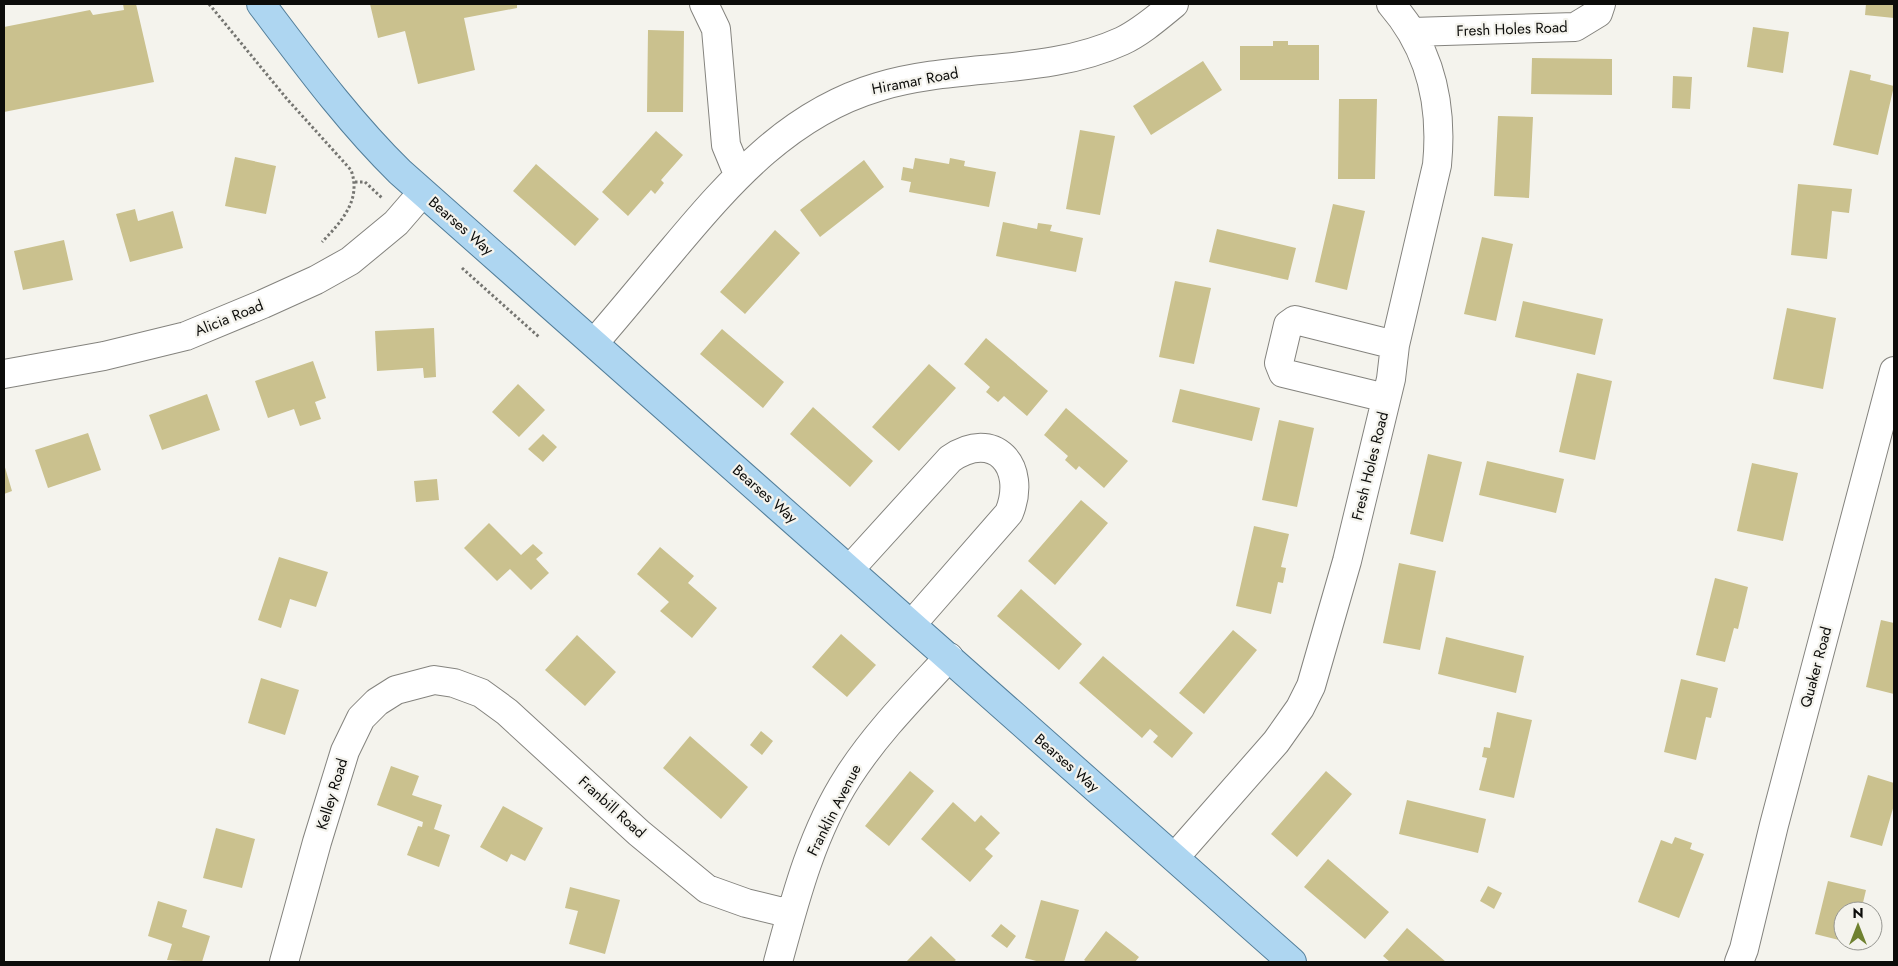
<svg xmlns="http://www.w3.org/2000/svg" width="1898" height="966" viewBox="0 0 1898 966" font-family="Jost,sans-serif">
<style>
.building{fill:#cac18e}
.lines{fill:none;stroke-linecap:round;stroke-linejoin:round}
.minor-casing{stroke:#84837e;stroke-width:30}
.major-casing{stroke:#527e9a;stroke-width:30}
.path{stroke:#757571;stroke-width:3;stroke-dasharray:2.5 2.5;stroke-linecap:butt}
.minor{stroke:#fff;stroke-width:28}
.major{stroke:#aed6f1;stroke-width:28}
.labels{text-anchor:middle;stroke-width:4.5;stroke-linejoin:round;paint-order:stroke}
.street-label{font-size:15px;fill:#0c0c0a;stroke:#f4f3ed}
</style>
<rect width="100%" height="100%" fill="#f4f3ed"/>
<!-- building -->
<path class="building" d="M 123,4 L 136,4 L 154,82 L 4,112 L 4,27 L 90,10 L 93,15 L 124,10 Z
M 370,4 L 517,4 L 517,8 L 464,18 L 475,70 L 418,84 L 405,31 L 378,38 Z
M 1866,4 L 1894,4 L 1894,18 L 1865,15 Z
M 1753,27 L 1789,32 L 1783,73 L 1747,67 Z
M 648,30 L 684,31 L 683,112 L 647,112 Z
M 1273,41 L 1288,41 L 1288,45 L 1319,45 L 1319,80 L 1240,80 L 1240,46 L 1273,46 Z
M 1532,58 L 1612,59 L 1612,95 L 1531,94 Z
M 1203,61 L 1222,90 L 1151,135 L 1133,106 Z
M 1850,70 L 1871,75 L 1870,80 L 1894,86 L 1878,155 L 1833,145 Z
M 1673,76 L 1692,77 L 1690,109 L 1672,108 Z
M 1339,99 L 1377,99 L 1375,179 L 1338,179 Z
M 1498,116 L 1533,117 L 1529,198 L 1494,196 Z
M 1080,130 L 1115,136 L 1100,215 L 1066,209 Z
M 656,131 L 683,155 L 661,180 L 664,183 L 655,194 L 651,190 L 628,216 L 602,192 Z
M 235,157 L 276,166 L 266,214 L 225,206 Z
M 915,158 L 949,164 L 950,158 L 965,161 L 964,166 L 996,172 L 989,207 L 909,192 L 911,182 L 901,180 L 903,167 L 913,169 Z
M 864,160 L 884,187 L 820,237 L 800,210 Z
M 536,164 L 599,219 L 575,246 L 513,191 Z
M 1798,184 L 1852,189 L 1849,213 L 1832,211 L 1827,259 L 1791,255 Z
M 1333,204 L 1365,211 L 1347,290 L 1315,282 Z
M 135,209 L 138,221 L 173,211 L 183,248 L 130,262 L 116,214 Z
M 1003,222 L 1037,229 L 1038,223 L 1052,225 L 1050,231 L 1083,238 L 1076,272 L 996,256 Z
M 1217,229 L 1296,248 L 1288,280 L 1209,262 Z
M 775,230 L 800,253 L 745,314 L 720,292 Z
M 1482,237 L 1513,244 L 1496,321 L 1464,314 Z
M 64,240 L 73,280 L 23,290 L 14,251 Z
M 1175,281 L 1211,288 L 1194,364 L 1159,357 Z
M 1523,301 L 1603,319 L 1595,355 L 1515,337 Z
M 1787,308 L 1836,318 L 1823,389 L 1773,379 Z
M 434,328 L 436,377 L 424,378 L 423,368 L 377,371 L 375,331 Z
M 722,329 L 784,382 L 763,408 L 700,354 Z
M 986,338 L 1048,391 L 1027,416 L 1004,396 L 998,402 L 986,392 L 990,387 L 964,364 Z
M 313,361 L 326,398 L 315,402 L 321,419 L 300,426 L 294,409 L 268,418 L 255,381 Z
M 929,364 L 956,388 L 899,451 L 872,427 Z
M 1577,373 L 1612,381 L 1595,460 L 1559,452 Z
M 518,384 L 545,410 L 519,437 L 492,412 Z
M 1180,389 L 1260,408 L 1252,441 L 1172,422 Z
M 207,394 L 220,430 L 162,450 L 149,415 Z
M 813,407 L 873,461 L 850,487 L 790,434 Z
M 1066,408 L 1128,461 L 1104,488 L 1079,466 L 1076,470 L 1065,460 L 1068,456 L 1044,435 Z
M 1279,420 L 1314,428 L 1297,507 L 1262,500 Z
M 88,433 L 101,470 L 48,488 L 35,450 Z
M 543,434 L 557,447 L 543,462 L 528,449 Z
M 1428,454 L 1462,462 L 1443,542 L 1410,534 Z
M 1487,461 L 1564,479 L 1556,513 L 1479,495 Z
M 1752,463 L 1798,473 L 1783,541 L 1737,531 Z
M 4,464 L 12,491 L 4,494 Z
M 437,479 L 439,500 L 416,502 L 414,481 Z
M 1081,500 L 1108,523 L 1055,585 L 1028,561 Z
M 489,523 L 521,555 L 533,544 L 543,553 L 536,559 L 549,573 L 531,590 L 510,569 L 497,581 L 464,548 Z
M 1254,526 L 1289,534 L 1281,567 L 1286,568 L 1283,583 L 1278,582 L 1271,614 L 1236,606 Z
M 660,547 L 694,576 L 688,583 L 717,608 L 692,638 L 660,611 L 669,602 L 637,574 Z
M 279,557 L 328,572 L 316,607 L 290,599 L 281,628 L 258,620 Z
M 1399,563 L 1436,571 L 1420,650 L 1383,643 Z
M 1715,578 L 1748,587 L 1738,629 L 1734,628 L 1725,662 L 1696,655 Z
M 1021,589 L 1082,644 L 1059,670 L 997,616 Z
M 1881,620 L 1894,623 L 1894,694 L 1866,687 Z
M 1233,630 L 1257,650 L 1204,714 L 1179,693 Z
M 841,634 L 876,665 L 847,697 L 812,667 Z
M 577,635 L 616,672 L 585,706 L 545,670 Z
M 1446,637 L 1524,656 L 1516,693 L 1438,674 Z
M 1103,656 L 1193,733 L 1172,758 L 1153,742 L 1158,736 L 1150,729 L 1142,738 L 1079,683 Z
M 261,678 L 299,690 L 285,735 L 248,723 Z
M 1681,679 L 1718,688 L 1711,718 L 1706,717 L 1696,760 L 1664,752 Z
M 1497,712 L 1532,720 L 1514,798 L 1479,790 L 1487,758 L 1482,757 L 1484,747 L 1490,748 Z
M 761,731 L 773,741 L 762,755 L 750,745 Z
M 690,736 L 748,787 L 721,819 L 663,768 Z
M 391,766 L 419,776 L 412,795 L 442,805 L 434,829 L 450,835 L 439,867 L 407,855 L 418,826 L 422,827 L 423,822 L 377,805 Z
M 910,771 L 934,791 L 889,846 L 865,826 Z
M 1326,771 L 1352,794 L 1297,857 L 1271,834 Z
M 1868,775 L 1894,783 L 1894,805 L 1882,846 L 1850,837 Z
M 1407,800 L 1486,819 L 1478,853 L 1399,834 Z
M 953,802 L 975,822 L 981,815 L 1000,833 L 985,849 L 993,856 L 970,882 L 921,839 Z
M 503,806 L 543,828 L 525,861 L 511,854 L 507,862 L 480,847 Z
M 216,828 L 255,839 L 242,888 L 203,878 Z
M 1675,837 L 1692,843 L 1690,849 L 1704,854 L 1679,918 L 1638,902 L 1661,840 L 1672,844 Z
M 1328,859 L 1389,912 L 1365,939 L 1304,887 Z
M 1828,881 L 1866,890 L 1861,911 L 1843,911 L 1843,941 L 1815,934 Z
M 1488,886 L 1502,893 L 1494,909 L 1480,901 Z
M 570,887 L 620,900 L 605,954 L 569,944 L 578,911 L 565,908 Z
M 1041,900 L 1079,910 L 1064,962 L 1040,962 L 1025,958 Z
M 158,901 L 187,910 L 182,927 L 210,936 L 202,962 L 167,960 L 172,944 L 148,936 Z
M 1001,924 L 1016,936 L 1007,948 L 991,936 Z
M 1407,928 L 1446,962 L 1390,962 L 1383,956 Z
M 1106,931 L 1139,957 L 1135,962 L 1087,962 L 1084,960 Z
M 931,936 L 956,960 L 953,962 L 906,962 Z"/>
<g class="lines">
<!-- minor casing -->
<g class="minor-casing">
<path id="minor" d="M 704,4 L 716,29 L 726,145 L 738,174
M 1412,32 L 1575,27 L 1598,13 L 1601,4
M 594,343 C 621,312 647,280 674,248 C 731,180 790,113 878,87 C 957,63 1046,76 1122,41 C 1141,32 1158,17 1174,4
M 4,374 L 104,356 L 186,336 L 263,304 L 316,280 L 350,261 L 396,223 L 422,193
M 1386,398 L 1283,373 L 1279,363 L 1288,325 L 1295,320 L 1395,345
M 850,569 L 950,459 C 994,428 1028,466 1009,513 L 912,624
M 1175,857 L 1276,742 L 1300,708 L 1311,686 L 1347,561 L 1391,379 L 1395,345 L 1437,165 C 1443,105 1431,50 1391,4
M 284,962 L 317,842 L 345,751 L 361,718 L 377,702 L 396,690 L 434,680 L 454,683 L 481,693 L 507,712 L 639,833 L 707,889 L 746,903 L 791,914
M 778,962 C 795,899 812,833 848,777 C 876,733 914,695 949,657
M 1739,962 L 1744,949 L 1774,825 L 1894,371"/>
</g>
<!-- major casing -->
<g class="major-casing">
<path id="major" d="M 261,4 C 305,62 348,121 400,172 L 1292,962"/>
</g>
<!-- path -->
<path class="path" d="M 209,4 L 287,99 L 351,170 C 362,200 341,222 322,242
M 355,182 L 365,182 L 382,198
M 462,268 L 539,337"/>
<!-- minor -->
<use href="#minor" class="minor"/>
<!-- major -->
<use href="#major" class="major"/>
</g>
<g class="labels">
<!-- street labels -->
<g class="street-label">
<text transform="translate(1512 29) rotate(-2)" y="5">Fresh Holes Road</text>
<text transform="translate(915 81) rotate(-11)" y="5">Hiramar Road</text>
<text transform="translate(461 226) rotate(41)" y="5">Bearses Way</text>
<text transform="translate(229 318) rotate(-22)" y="5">Alicia Road</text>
<text transform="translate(1370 466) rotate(-76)" y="5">Fresh Holes Road</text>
<text transform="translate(765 494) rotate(41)" y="5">Bearses Way</text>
<text transform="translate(1816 667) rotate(-75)" y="5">Quaker Road</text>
<text transform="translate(1067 763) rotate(41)" y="5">Bearses Way</text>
<text transform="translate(332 794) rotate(-73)" y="5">Kelley Road</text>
<text transform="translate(612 807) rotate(42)" y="5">Franbill Road</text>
<text transform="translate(834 810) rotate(-63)" y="5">Franklin Avenue</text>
</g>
</g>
<!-- border -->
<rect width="1898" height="966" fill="none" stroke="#0c0c0a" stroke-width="10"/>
<!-- north arrow -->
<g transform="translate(1858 926)"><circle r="24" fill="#f4f3ed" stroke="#979792"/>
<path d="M0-4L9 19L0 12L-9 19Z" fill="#6f8130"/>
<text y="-8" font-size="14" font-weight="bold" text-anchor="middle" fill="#0c0c0a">N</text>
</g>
</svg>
